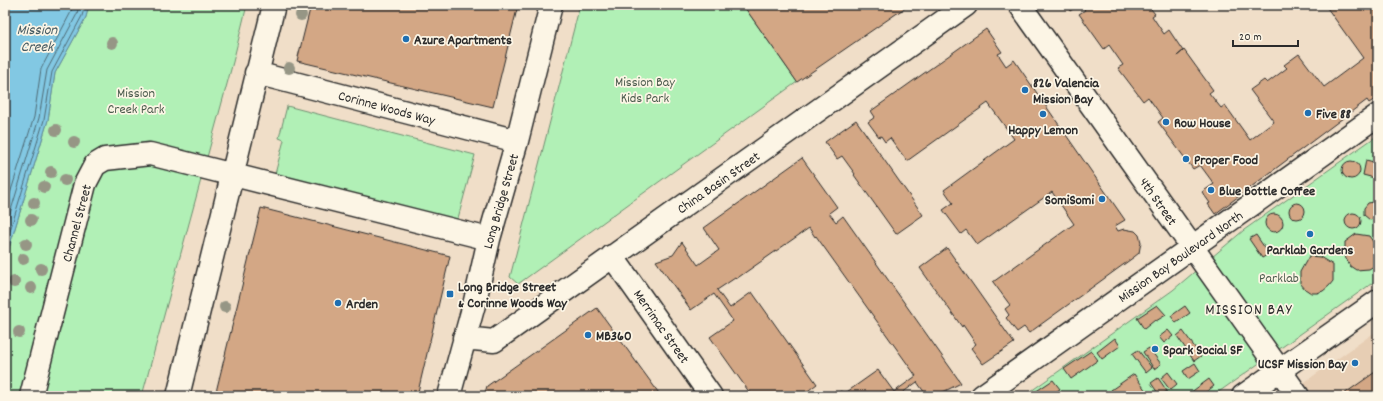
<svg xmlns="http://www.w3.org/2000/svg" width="1383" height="401" viewBox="0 0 1383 401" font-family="Dekko,sans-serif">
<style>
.built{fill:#e7ceb4}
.green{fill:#b1f0b6;stroke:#6e8e70}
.water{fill:#82c8e3;stroke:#5f8999}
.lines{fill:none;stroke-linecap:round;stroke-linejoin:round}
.shore{stroke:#4e6a75;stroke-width:1}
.building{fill:#d3a785;stroke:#2b2b2b}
.minor-casing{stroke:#2b2b2b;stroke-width:25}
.minor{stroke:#fcf5e5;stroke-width:22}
.tree{fill:#969685}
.poi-dot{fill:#1f6fb2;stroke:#fcf5e5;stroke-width:1.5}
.labels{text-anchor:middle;stroke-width:3.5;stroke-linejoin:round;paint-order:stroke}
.poi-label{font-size:14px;font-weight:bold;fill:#2b2b2b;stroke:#fcf5e5;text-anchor:start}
.park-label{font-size:14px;fill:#4c5c4e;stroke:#fcf5e5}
.street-label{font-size:14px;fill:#2b2b2b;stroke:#fcf5e5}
.water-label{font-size:15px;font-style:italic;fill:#455a62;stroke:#fcf5e5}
.quarter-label{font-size:16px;letter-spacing:1px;fill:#2b2b2b;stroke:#fcf5e5}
</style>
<rect width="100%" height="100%" fill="#f0dec8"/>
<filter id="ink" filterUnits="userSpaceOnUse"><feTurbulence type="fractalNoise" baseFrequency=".025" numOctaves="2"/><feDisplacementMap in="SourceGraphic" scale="8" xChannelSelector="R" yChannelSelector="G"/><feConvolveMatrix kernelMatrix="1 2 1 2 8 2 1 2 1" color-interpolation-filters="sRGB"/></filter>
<g filter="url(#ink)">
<!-- built -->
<path class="built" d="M 1378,330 L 1378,396 L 1285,396 Z"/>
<!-- green -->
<path class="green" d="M 89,5 L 247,5 L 233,62 L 142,396 L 5,396 L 5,261 L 48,120 L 55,73 L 86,17 Z
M 580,5 L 743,5 L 797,82 L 518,284 L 510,277 Z
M 287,106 L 475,155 L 457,222 L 275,174 L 284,140 L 279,138 Z
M 1378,135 L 1378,279 L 1213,396 L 1024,396 L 1173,290 L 1244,230 Z"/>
<!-- water -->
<path class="water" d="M 5,5 L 89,5 L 86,17 L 55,73 L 48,120 L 5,261 Z"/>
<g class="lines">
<!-- shore -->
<path class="shore" d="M 5,210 L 34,117 L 41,69 L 71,12 L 73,5
M 5,230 L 39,118 L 47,70 L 77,14 L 79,5
M 5,247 L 44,120 L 52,72 L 82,16 L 85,5"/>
</g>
<!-- building -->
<path class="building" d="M 311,5 L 518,5 L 493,107 L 297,61 Z
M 743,5 L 909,5 L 797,82 Z
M 1066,5 L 1079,5 L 1070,11 Z
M 1081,5 L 1148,5 L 1155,14 L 1152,16 L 1164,34 L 1169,30 L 1183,51 L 1177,56 L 1184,50 L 1213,90 L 1209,93 L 1221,108 L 1225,105 L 1250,140 L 1274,122 L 1250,90 L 1264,80 L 1267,83 L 1287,68 L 1284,65 L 1299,54 L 1324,87 L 1363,58 L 1325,5 L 1378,5 L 1378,97 L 1369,103 L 1367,100 L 1215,214 L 1208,204 L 1210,203 L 1202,192 L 1214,184 L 1200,165 L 1193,169 L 1158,122 L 1163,118 L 1148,97 L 1143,101 L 1118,68 L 1123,65 L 1109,45 L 1104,49 L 1079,14 L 1085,10 Z
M 986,29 L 1002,52 L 998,54 L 1006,66 L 1014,60 L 1125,220 L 1115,226 L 1118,231 L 1124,229 L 1135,231 L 1139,235 L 1141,242 L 1139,253 L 1134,257 L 1029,333 L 1024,327 L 1017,332 L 1006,318 L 1009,315 L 1005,309 L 1010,305 L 993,282 L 1074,224 L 1052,192 L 977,245 L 966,230 L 961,234 L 943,210 L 953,203 L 944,190 L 1014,139 L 988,103 L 907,161 L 890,138 L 885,142 L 881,136 L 879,137 L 868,122 L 875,117 L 871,111 Z
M 856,120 L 923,215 L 896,234 L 854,175 L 855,174 L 842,156 L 837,159 L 825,142 Z
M 1378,145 L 1378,179 L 1363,175 L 1366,160 L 1374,162 Z
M 802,158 L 837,207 L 829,213 L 836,222 L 843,216 L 961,383 L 941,393 L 939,396 L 927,396 L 917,382 L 898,396 L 834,396 L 841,391 L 844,394 L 878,370 L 894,392 L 916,376 L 816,236 L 815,237 L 809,228 L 736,279 L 735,278 L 717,290 L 730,308 L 752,292 L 817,384 L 801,396 L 786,396 L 784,394 L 782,396 L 752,396 L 710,337 L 733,321 L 714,294 L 691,310 L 656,261 L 673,255 L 682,242 L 698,265 L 719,250 L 704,228 Z
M1342 170a9 9 0 1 1 18 0a9 9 0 1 1-18 0Z
M 1374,202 L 1378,205 L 1378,217 L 1370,220 L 1364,215 L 1364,208 L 1368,203 Z
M1289 211a8 8 0 1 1 16 0a8 8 0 1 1-16 0Z
M 261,208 L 450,256 L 417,396 L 215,396 Z
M1345 221a8 8 0 1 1 16 0a8 8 0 1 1-16 0Z
M1265 223a9 9 0 1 1 18 0a9 9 0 1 1-18 0Z
M 1356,234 L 1369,236 L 1377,247 L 1377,257 L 1374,266 L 1369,269 L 1356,270 L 1350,266 L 1345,257 L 1345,242 Z
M 1256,235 L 1269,254 L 1262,258 L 1249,239 Z
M 947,248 L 1014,343 L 983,364 L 971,348 L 976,344 L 963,325 L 962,327 L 920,268 Z
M 1309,256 L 1320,257 L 1333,265 L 1333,281 L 1329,286 L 1323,291 L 1317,293 L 1311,293 L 1305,289 L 1300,283 L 1300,272 Z
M 1157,305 L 1166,315 L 1156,321 L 1155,320 L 1144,329 L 1137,318 Z
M 1185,306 L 1190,313 L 1176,323 L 1171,316 Z
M 597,308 L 661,396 L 484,396 L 487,386 Z
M 1168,330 L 1173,336 L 1164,343 L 1159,337 Z
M 1183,331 L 1201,356 L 1194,361 L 1177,336 Z
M 1115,338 L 1120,346 L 1102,359 L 1097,352 Z
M 1149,348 L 1161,364 L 1154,369 L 1143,352 Z
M 1138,350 L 1152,368 L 1146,373 L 1132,354 Z
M 1091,351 L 1098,360 L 1071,379 L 1064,369 Z
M 1195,363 L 1200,371 L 1188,379 L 1183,371 Z
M 1378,370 L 1378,396 L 1346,396 L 1344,394 Z
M 1168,372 L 1177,384 L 1170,390 L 1161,378 Z
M 1134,374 L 1146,391 L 1138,396 L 1116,396 L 1111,390 Z
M 1158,378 L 1167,391 L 1160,396 L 1151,383 Z
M 1209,379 L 1214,386 L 1201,396 L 1192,396 L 1190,393 Z
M 1053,380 L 1060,389 L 1050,396 L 1029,396 Z"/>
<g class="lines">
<!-- minor casing -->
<g class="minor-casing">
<path id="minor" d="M 1020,5 L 1298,396
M 256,73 L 517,141
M 612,256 L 711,396
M 464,338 L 494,341 L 966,5
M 31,396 L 85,184 L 95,165 L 105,159 L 150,154 L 489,239
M 178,396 L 274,5
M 449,396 L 475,301 L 489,239 L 517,141 L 551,5
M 982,396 L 1378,115
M 1243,396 L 1378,301"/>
</g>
<!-- minor -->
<use href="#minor" class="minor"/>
</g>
<!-- trees -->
<g class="tree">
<circle cx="301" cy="15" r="6"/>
<circle cx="112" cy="43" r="6"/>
<circle cx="289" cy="68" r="6"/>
<circle cx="56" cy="130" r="6"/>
<circle cx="74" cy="142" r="6"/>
<circle cx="51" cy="172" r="6"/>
<circle cx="65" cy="180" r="6"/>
<circle cx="44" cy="187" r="6"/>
<circle cx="34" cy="203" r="6"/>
<circle cx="31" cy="220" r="6"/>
<circle cx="26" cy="244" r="6"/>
<circle cx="23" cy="259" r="6"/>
<circle cx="41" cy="269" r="6"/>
<circle cx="14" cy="282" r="6"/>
<circle cx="31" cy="288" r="6"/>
<circle cx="225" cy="307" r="6"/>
<circle cx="19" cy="332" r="6"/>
</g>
</g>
<!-- markers -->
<g class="poi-dot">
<circle cx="406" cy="39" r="4"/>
<circle cx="1025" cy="90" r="4"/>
<circle cx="1308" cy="113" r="4"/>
<circle cx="1043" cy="114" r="4"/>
<circle cx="1166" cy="122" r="4"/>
<circle cx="1186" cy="159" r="4"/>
<circle cx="1211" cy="190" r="4"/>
<circle cx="1102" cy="199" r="4"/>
<circle cx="1310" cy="234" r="4"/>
<rect x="446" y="290" width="8" height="8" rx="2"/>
<circle cx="338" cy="303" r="4"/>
<circle cx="588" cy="335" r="4"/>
<circle cx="1155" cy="349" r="4"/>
<circle cx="1355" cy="363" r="4"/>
</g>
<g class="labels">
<!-- poi labels -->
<g class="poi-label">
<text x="414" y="44">Azure Apartments</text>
<text x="1033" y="87">826 Valencia<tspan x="1033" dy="16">Mission Bay</tspan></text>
<text x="1316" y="118">Five 88</text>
<text x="1174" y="127">Row House</text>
<text x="1043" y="134" text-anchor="middle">Happy Lemon</text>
<text x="1194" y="164">Proper Food</text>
<text x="1219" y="195">Blue Bottle Coffee</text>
<text x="1094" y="204" text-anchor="end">SomiSomi</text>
<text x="1310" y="254" text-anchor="middle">Parklab Gardens</text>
<text x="458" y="291">Long Bridge Street<tspan x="458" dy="16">&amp; Corinne Woods Way</tspan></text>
<text x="346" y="308">Arden</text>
<text x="596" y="340">MB360</text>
<text x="1163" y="354">Spark Social SF</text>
<text x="1347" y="368" text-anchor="end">UCSF Mission Bay</text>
</g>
<!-- park labels -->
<g class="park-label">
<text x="645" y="86">Mission Bay<tspan x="645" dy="16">Kids Park</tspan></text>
<text x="136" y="97">Mission<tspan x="136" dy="16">Creek Park</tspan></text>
<text x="1279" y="282">Parklab</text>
</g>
<!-- street labels -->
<g class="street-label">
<text transform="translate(387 107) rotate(15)" y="5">Corinne Woods Way</text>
<text transform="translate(718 182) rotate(-35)" y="5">China Basin Street</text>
<text transform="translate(500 201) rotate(-74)" y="5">Long Bridge Street</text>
<text transform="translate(1159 201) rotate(55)" y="5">4th Street</text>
<text transform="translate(76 223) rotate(-75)" y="5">Channel Street</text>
<text transform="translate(1180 256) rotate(-35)" y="5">Mission Bay Boulevard North</text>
<text transform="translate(662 326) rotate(55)" y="5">Merrimac Street</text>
</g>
<!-- water labels -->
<g class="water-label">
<text x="37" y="34">Mission<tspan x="37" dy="17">Creek</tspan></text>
</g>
<!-- quarter labels -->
<g class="quarter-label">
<text x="1249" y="314">MISSION BAY</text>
</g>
</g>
<!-- margin -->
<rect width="1383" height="401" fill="none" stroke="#fcf5e5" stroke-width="20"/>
<rect x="10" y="10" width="1363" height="381" fill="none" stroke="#2b2b2b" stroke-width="1.5" filter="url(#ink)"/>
<!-- scale -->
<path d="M1233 40v6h65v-6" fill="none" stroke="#2b2b2b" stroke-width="2"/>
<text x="1239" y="40" font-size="12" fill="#2b2b2b" stroke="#fcf5e5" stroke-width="3" paint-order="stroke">20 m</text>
</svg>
